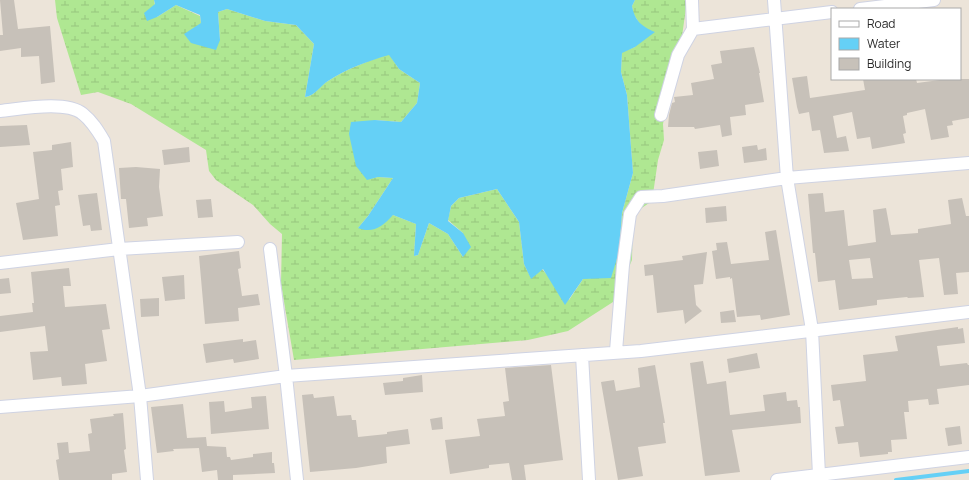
<svg xmlns="http://www.w3.org/2000/svg" width="969" height="480" viewBox="0 0 969 480" font-family="Manrope,sans-serif">
<style>
.wetland{fill:url(#wetland-marsh)}
.water{fill:#65d0f6}
.lines{fill:none;stroke-linecap:round;stroke-linejoin:round}
.stream{stroke:#65d0f6;stroke-width:4}
.building{fill:#c7c1b9;fill-rule:evenodd}
.street-casing{stroke:#cfd3e3;stroke-width:14}
.street{stroke:#fff;stroke-width:12}
</style>
<defs>
<pattern id="wetland-marsh" width="20" height="14" patternUnits="userSpaceOnUse"><rect width="20" height="14" fill="#afe792"/><path d="M1 5h8M5 5V1M11 12h8M15 12V8" fill="none" stroke="#97c67e"/></pattern>
</defs>
<rect width="100%" height="100%" fill="#ece4d9"/>
<!-- wetland -->
<path class="wetland" d="M 55,0 L 154,0 L 157,17 L 176,5 L 200,16 L 201,23 L 220,40 L 218,12 L 227,9 L 265,21 L 296,25 L 314,44 L 305,97 C 315,96 320,85 328,81 C 346,69 368,61 389,54 L 399,69 L 420,83 L 417,103 L 401,122 L 375,120 L 367,179 L 378,177 L 393,178 L 368,216 L 358,228 L 393,215 L 416,224 L 414,256 L 418,255 L 429,223 L 448,234 L 463,257 L 463,233 L 448,220 L 451,206 L 459,198 L 497,189 L 519,222 L 524,264 L 531,278 L 542,269 L 569,300 L 583,279 L 619,252 L 622,213 L 633,173 L 627,95 L 621,72 L 622,52 L 635,47 L 641,26 L 633,13 L 632,6 L 635,0 L 687,0 L 681,44 L 672,77 L 663,124 L 664,140 L 658,160 L 652,201 L 633,214 L 632,260 L 620,288 L 613,302 L 568,331 L 528,340 L 294,360 L 281,284 L 282,234 L 270,224 L 253,205 L 216,180 L 209,171 L 206,150 L 131,104 L 98,92 L 81,95 L 57,18 Z"/>
<!-- water -->
<path class="water" d="M 154,0 L 635,0 L 632,6 C 635,21 641,26 655,32 L 635,47 L 622,53 L 621,72 L 627,95 L 633,173 L 622,213 L 619,252 L 611,278 L 583,279 L 565,305 L 543,269 L 531,279 L 524,264 L 519,222 L 497,189 L 459,198 L 451,206 L 448,221 L 463,233 L 471,247 L 463,257 L 448,234 L 429,223 L 418,255 L 414,256 L 416,224 L 393,215 C 383,226 373,234 358,228 L 368,216 L 393,178 L 378,177 L 367,180 L 356,166 L 349,134 L 351,122 L 375,120 L 401,122 L 417,103 L 420,83 L 399,69 L 389,55 C 368,61 346,69 328,81 C 320,86 315,96 305,97 L 314,44 L 296,25 L 265,21 L 227,9 L 218,12 L 220,40 L 216,50 L 191,43 L 184,34 L 201,23 L 200,15 L 176,5 L 157,17 L 147,21 L 144,13 L 155,4 Z"/>
<g class="lines">
<!-- stream -->
<path class="stream" d="M 896,480 L 969,471"/>
</g>
<!-- building -->
<path class="building" d="M 0,0 L 14,0 L 18,29 L 50,26 L 55,82 L 41,84 L 39,56 L 21,57 L 21,48 L 0,51 L 0,35 L 3,35 Z
M 754,47 L 760,73 L 759,73 L 764,102 L 745,105 L 746,115 L 730,117 L 732,135 L 722,137 L 720,125 L 695,129 L 694,127 L 668,127 L 669,115 L 672,103 L 675,102 L 674,97 L 693,95 L 691,83 L 714,79 L 711,65 L 722,63 L 720,51 Z
M 807,76 L 810,98 L 865,90 L 863,79 L 916,79 L 917,83 L 947,79 L 969,79 L 969,118 L 952,121 L 953,125 L 947,126 L 949,137 L 931,140 L 925,109 L 907,113 L 907,115 L 903,116 L 906,133 L 903,134 L 905,143 L 872,149 L 870,137 L 857,139 L 852,112 L 833,116 L 837,138 L 846,136 L 849,151 L 824,153 L 820,130 L 812,131 L 809,112 L 799,114 L 797,107 L 792,78 Z
M 27,125 L 30,145 L 0,147 L 0,126 Z
M 71,142 L 73,167 L 61,169 L 63,190 L 58,191 L 60,205 L 55,206 L 58,236 L 23,240 L 16,203 L 39,199 L 33,152 L 52,150 L 52,145 Z
M 757,145 L 758,150 L 766,148 L 767,160 L 744,163 L 742,147 Z
M 189,147 L 190,162 L 164,165 L 162,150 Z
M 717,150 L 719,166 L 700,169 L 698,152 Z
M 136,167 L 160,169 L 159,187 L 163,216 L 147,218 L 148,226 L 129,228 L 126,199 L 121,199 L 119,168 Z
M 97,193 L 102,230 L 91,231 L 90,225 L 83,226 L 78,195 Z
M 823,193 L 825,212 L 844,210 L 848,246 L 876,242 L 873,210 L 886,208 L 891,235 L 918,233 L 918,229 L 951,224 L 948,200 L 962,198 L 966,216 L 969,216 L 969,272 L 956,273 L 958,294 L 944,295 L 939,258 L 919,260 L 924,297 L 908,298 L 907,297 L 877,300 L 877,305 L 839,310 L 835,280 L 818,282 L 815,253 L 813,253 L 808,194 ZM 870,258 L 873,278 L 852,279 L 849,260 Z
M 211,199 L 213,217 L 198,218 L 196,200 Z
M 726,206 L 727,221 L 706,223 L 705,208 Z
M 776,230 L 790,315 L 761,320 L 760,315 L 737,317 L 732,278 L 730,279 L 730,277 L 716,279 L 712,251 L 717,250 L 716,243 L 727,242 L 731,264 L 769,260 L 765,232 Z
M 239,251 L 241,268 L 238,269 L 242,296 L 258,294 L 260,305 L 238,308 L 239,321 L 205,324 L 199,256 Z
M 707,252 L 703,284 L 694,285 L 696,305 L 702,311 L 685,324 L 683,310 L 657,313 L 653,275 L 645,276 L 644,265 L 683,260 L 682,256 Z
M 69,268 L 71,286 L 63,286 L 65,307 L 106,304 L 110,329 L 102,330 L 107,361 L 85,364 L 87,384 L 62,386 L 61,377 L 33,380 L 30,352 L 48,351 L 45,326 L 0,332 L 0,316 L 33,312 L 32,303 L 34,303 L 31,272 Z
M 184,275 L 185,299 L 165,301 L 162,277 Z
M 9,278 L 11,293 L 0,294 L 0,279 Z
M 159,298 L 159,316 L 141,317 L 140,299 Z
M 734,310 L 736,322 L 721,323 L 720,312 Z
M 958,327 L 958,329 L 963,328 L 965,343 L 937,346 L 940,366 L 967,363 L 968,365 L 969,365 L 969,385 L 937,389 L 939,404 L 929,405 L 928,399 L 908,401 L 909,412 L 904,412 L 907,439 L 891,440 L 892,452 L 888,452 L 888,454 L 860,457 L 858,442 L 838,444 L 835,427 L 844,426 L 840,400 L 833,401 L 831,385 L 866,381 L 863,355 L 898,351 L 895,336 Z
M 243,339 L 243,342 L 256,340 L 259,359 L 234,363 L 233,359 L 206,363 L 203,344 Z
M 757,353 L 760,368 L 729,373 L 727,359 Z
M 703,361 L 707,384 L 726,381 L 730,415 L 765,411 L 763,395 L 786,392 L 787,401 L 797,400 L 798,407 L 800,407 L 801,423 L 732,430 L 740,472 L 705,476 L 690,363 Z
M 551,365 L 563,460 L 524,465 L 526,480 L 512,480 L 509,463 L 489,465 L 489,468 L 450,474 L 445,440 L 480,436 L 477,419 L 505,416 L 503,402 L 509,401 L 505,368 Z
M 655,365 L 665,423 L 663,423 L 666,443 L 638,447 L 643,476 L 618,480 L 601,382 L 614,380 L 616,391 L 640,387 L 638,368 Z
M 422,375 L 423,392 L 385,395 L 383,383 L 403,381 L 403,378 Z
M 313,394 L 314,398 L 334,396 L 337,416 L 351,415 L 352,420 L 356,420 L 358,437 L 387,434 L 387,432 L 408,429 L 410,444 L 386,447 L 387,463 L 356,468 L 310,472 L 302,395 Z
M 266,396 L 269,429 L 211,434 L 209,402 L 224,401 L 225,412 L 252,408 L 251,397 Z
M 183,404 L 187,438 L 206,437 L 207,446 L 226,447 L 227,457 L 230,457 L 231,460 L 253,457 L 253,454 L 272,452 L 272,463 L 274,463 L 275,473 L 233,475 L 233,480 L 218,480 L 217,470 L 202,472 L 199,448 L 173,449 L 174,451 L 157,453 L 151,407 Z
M 123,413 L 126,449 L 124,450 L 127,472 L 112,474 L 112,480 L 59,480 L 56,460 L 59,459 L 57,443 L 68,442 L 69,453 L 90,451 L 88,434 L 92,433 L 90,419 L 114,416 L 113,414 Z
M 442,417 L 443,429 L 432,430 L 430,419 Z
M 960,426 L 962,444 L 948,446 L 945,428 Z"/>
<g class="lines">
<!-- street casing -->
<g class="street-casing">
<path id="street" d="M 774,0 L 787,178 L 812,330 L 819,475
M 860,9 L 934,0
M 693,29 L 832,12
M 0,111 C 21,109 66,100 83,114 C 92,121 98,131 104,141 L 140,396 L 147,480
M 661,115 L 678,55 L 693,29 L 692,0
M 270,249 L 286,376 L 297,480
M 0,263 L 119,249 L 238,242
M 616,351 L 623,265 L 630,214 L 641,197 L 663,196 L 787,178 L 969,163
M 582,355 L 589,480
M 0,407 L 140,396 L 286,376 L 641,351 L 969,312
M 777,480 L 969,457"/>
</g>
<!-- street -->
<use href="#street" class="street"/>
</g>
<!-- legend -->
<rect x="831" y="8" width="130" height="72" fill="#ffffff" stroke="#a9a9a9"/>
<rect x="839" y="21" width="20" height="6" fill="#ffffff" stroke="#a9a9a9"/>
<text x="867" y="28" font-size="12" fill="#292929">Road</text>
<rect x="839" y="38" width="20" height="12" fill="#65d0f6" stroke="#a9a9a9"/>
<text x="867" y="48" font-size="12" fill="#292929">Water</text>
<rect x="839" y="58" width="20" height="12" fill="#c7c1b9" stroke="#a9a9a9"/>
<text x="867" y="68" font-size="12" fill="#292929">Building</text>
</svg>
